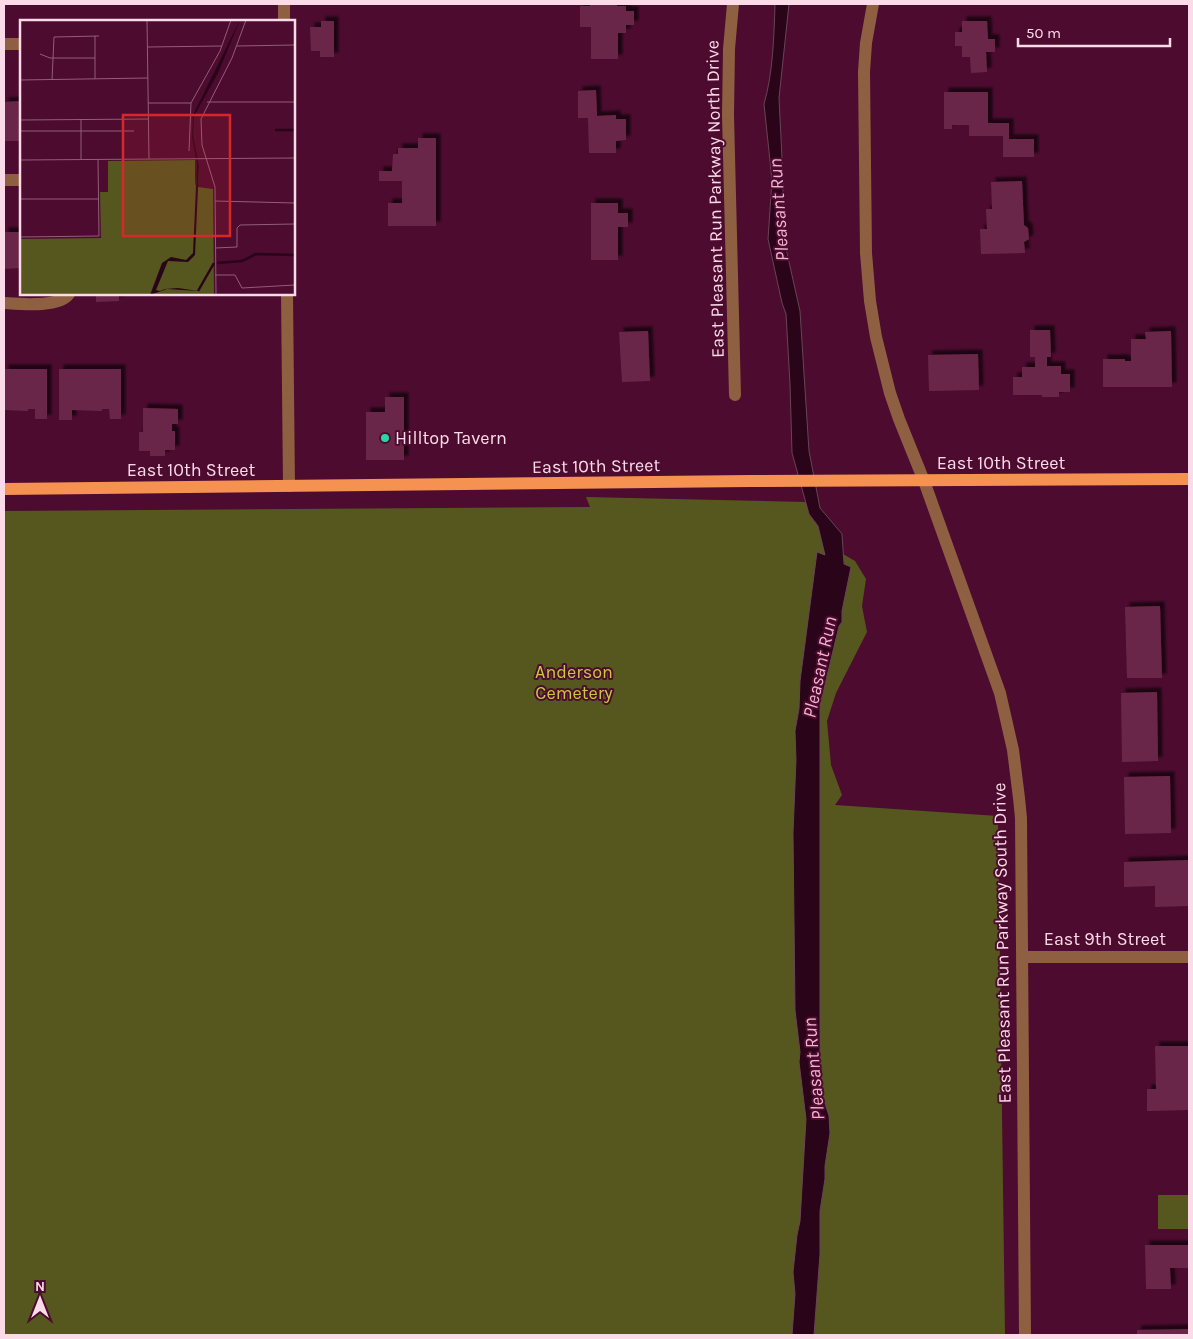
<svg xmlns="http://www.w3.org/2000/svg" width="1193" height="1339" viewBox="0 0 1193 1339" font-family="Karla,sans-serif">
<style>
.green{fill:#55571f}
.water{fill:#2a0418;stroke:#694456}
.building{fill:#692849;filter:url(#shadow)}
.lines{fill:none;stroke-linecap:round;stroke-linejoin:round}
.minor{stroke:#8f5f42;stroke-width:12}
.major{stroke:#f59151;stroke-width:12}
.poi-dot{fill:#2ad5ac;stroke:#4c0b2f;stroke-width:2}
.labels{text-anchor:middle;stroke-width:4;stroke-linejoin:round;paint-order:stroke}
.street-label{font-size:18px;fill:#fcdbe8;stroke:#4c0b2f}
.poi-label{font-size:18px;fill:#fcdbe8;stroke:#4c0b2f;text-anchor:start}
.park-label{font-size:18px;fill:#c6cb3c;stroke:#4c0b2f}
.water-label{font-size:19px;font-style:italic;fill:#f2b4cf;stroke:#4c0b2f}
.inset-river{fill:none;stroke:#2a0418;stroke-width:2.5}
.inset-road{fill:none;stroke:#925e79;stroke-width:1}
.view{fill:#d62828;fill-opacity:0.15;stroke:#d62828;stroke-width:2.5}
.inset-edge{fill:none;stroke:#fcdbe8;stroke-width:2.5}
</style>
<defs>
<filter id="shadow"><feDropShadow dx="4.5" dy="-4.5" stdDeviation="1" flood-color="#0009"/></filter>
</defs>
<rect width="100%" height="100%" fill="#4c0b2f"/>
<!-- green -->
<path class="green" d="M 586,497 L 806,502 L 809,514 L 818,526 L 827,561 L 800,702 L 795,731 L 797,769 L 808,767 L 845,568 L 843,554 L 855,561 L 866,579 L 862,606 L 867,632 L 836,693 L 827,721 L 831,765 L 842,795 L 835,805 L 998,816 L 1005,1335 L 4,1335 L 4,511 L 590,507 Z
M 1158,1195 L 1189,1195 L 1189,1229 L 1158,1229 Z"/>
<!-- water -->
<path class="water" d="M 775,4 L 789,4 L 779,98 L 783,178 L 783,235 L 800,311 L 809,451 L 820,508 L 842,534 L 844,564 L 851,567 L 842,611 L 842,622 L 839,626 L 820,705 L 820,1088 L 829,1116 L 830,1133 L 825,1166 L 825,1179 L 820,1211 L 820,1254 L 814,1335 L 792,1335 L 795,1294 L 793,1272 L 797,1235 L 800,1221 L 806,1119 L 799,1062 L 800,1052 L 795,1010 L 793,833 L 796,760 L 795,731 L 799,709 L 800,681 L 817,552 L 825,555 L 818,526 L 809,514 L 792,453 L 790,384 L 786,314 L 782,303 L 768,239 L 772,180 L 764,104 C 773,73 774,36 775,4 Z"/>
<!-- building -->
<path class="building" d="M 590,4 L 617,4 L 617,6 L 626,6 L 626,11 L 634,11 L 634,25 L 626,25 L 626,33 L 618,33 L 618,59 L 591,59 L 591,27 L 580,27 L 580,6 L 590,6 Z
M 321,21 L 334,21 L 334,57 L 320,57 L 320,51 L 311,51 L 310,27 L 321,27 Z
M 962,21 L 987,21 L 988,39 L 995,39 L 995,52 L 986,52 L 987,72 L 971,73 L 970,57 L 962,57 L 962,46 L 955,46 L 955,32 L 962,32 Z
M 596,90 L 597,116 L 616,115 L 616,119 L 626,119 L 626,140 L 616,141 L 616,153 L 589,153 L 588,118 L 578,118 L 578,91 Z
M 944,92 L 988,92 L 988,123 L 1009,123 L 1009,139 L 1034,139 L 1034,157 L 1003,157 L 1003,136 L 969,136 L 969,125 L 952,125 L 952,129 L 944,129 Z
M 21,101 L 21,141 L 4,141 L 4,102 Z
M 418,138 L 436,138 L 436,226 L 388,226 L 388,203 L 402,203 L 402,181 L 379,181 L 379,171 L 392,171 L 393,154 L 398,154 L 398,148 L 418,148 Z
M 1022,181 L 1024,225 L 1028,228 L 1029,239 L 1024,242 L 1025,253 L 981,254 L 980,229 L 987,229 L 986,209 L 992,209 L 991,182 Z
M 591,203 L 618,203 L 618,213 L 628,213 L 628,227 L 618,227 L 618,260 L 591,260 Z
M 4,232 L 21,232 L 21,268 L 4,269 Z
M 96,294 L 119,294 L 119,301 L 96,302 Z
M 1030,330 L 1050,330 L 1051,357 L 1047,357 L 1047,366 L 1061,366 L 1061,374 L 1070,374 L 1070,392 L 1059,392 L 1059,397 L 1042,397 L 1042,395 L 1013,395 L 1013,377 L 1022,377 L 1022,367 L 1035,367 L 1035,357 L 1030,357 Z
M 648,331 L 650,381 L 622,382 L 619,332 Z
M 1171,331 L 1172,387 L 1103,387 L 1103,359 L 1125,359 L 1125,361 L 1131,361 L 1131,339 L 1146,339 L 1145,332 Z
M 978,354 L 979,390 L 929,391 L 928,355 Z
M 4,369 L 47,369 L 47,419 L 35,419 L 35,409 L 28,409 L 28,411 L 4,410 Z
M 59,369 L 121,369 L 121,419 L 110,419 L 109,409 L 102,409 L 102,411 L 72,410 L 72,420 L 59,420 Z
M 385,397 L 404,397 L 404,460 L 366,460 L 366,412 L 385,412 Z
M 143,408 L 178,409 L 178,424 L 172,424 L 172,431 L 175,431 L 175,450 L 165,450 L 165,456 L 150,456 L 150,451 L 139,451 L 139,432 L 143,432 Z
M 1160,606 L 1162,678 L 1127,678 L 1125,607 Z
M 1157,692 L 1158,761 L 1122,762 L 1121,693 Z
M 1170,776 L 1171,833 L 1125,834 L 1124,777 Z
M 1189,860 L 1189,906 L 1155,907 L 1155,886 L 1124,887 L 1124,862 Z
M 1155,1046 L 1189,1046 L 1189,1110 L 1147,1111 L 1147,1089 L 1156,1089 Z
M 1145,1245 L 1189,1245 L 1189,1268 L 1170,1268 L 1171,1289 L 1146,1289 Z
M 1189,1329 L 1189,1335 L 1137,1335 L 1137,1330 Z"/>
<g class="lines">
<!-- minor -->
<path class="minor" d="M 284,4 L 284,21
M 733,4 L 729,49 L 728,115 L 735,395
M 873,4 L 866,43 L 864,72 L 866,253 L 870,301 L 876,337 L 890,393 L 899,419 L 924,481 L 1000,693 L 1013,750 L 1019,798 L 1021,818 L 1025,1335
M 4,44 L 21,44
M 4,180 L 21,180
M 287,294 L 289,486
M 4,303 C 20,304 59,308 69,294
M 1022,957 L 1189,957"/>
<!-- major -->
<path class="major" d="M 4,489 L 750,481 L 1189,479"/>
</g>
<!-- markers -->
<circle class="poi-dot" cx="385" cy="438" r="5"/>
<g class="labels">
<!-- street labels -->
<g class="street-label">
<text transform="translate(715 199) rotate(-91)" y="6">East Pleasant Run Parkway North Drive</text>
<text x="1001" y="469">East 10th Street</text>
<text transform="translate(596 466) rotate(-1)" y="6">East 10th Street</text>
<text x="191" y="476">East 10th Street</text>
<text x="1105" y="945">East 9th Street</text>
<text transform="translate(1002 943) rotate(-91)" y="6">East Pleasant Run Parkway South Drive</text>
</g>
<!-- poi labels -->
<g class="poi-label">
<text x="395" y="444">Hilltop Tavern</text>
</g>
<!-- park labels -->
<g class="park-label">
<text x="574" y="678">Anderson<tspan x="574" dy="21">Cemetery</tspan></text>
</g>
<!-- water labels -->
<g class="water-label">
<text transform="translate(778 210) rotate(-94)" y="7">Pleasant Run</text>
<text transform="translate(819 667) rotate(-78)" y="7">Pleasant Run</text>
<text transform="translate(813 1069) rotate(-95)" y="7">Pleasant Run</text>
</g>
</g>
<!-- overview -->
<g transform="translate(20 20)">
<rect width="275" height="275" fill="#4c0b2f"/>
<path d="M 175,140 L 175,167 L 179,145 L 178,167 L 193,169 L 194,275 L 0,275 L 0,219 L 81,218 L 80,172 L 88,172 L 88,141 Z" fill="#55571f"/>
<path d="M 220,0 L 198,53 L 174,96 L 173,116 L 179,146 L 175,235 L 168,242 L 148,241 L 136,270 L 140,271 L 145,269 L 158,268 L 178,271 L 147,269 L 130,275 L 142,243 L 151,237 L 166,240 L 173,233 L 177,144 L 172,117 L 173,95 Z" fill="#2a0418"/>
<path class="inset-river" d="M 255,110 L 275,110M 197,243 L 222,241 L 236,234 L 275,235M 178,271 L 194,243"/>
<path class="inset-road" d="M 127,0 L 129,139M 75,16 L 75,59M 217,26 L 275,25M 128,27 L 202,26M 20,34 L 30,38 L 75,38M 0,60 L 128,58M 32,60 L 34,17 L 79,16M 187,82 L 275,82M 128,83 L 171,83M 61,99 L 61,139M 0,100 L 128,99M 0,111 L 114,111M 169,131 L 171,83 L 200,31 L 211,0M 0,140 L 275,138M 0,179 L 79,179M 195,181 L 275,183M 0,217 L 79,216 L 78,139M 195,228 L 217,227 L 217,208 L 220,205 L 275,204M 195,255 L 215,255 L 222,268 L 275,265M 196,275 L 195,167 L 182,125 L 181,99 L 212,38 L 226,0"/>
<path class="view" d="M 103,95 L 210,95 L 210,216 L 103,216 Z"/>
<rect width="275" height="275" class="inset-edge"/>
</g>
<!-- border -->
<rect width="1193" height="1339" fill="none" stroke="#fcdbe8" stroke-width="10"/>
<!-- north arrow -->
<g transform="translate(40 1299)" stroke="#4c0b2f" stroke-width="4" paint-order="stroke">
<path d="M0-4L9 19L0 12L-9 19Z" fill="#fcdbe8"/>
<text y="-8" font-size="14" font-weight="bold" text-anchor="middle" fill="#fcdbe8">N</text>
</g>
<!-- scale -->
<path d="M1018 38v8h152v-8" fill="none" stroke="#fcdbe8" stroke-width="2.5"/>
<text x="1026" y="38" font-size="15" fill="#fcdbe8" stroke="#4c0b2f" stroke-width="4" paint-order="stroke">50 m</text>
</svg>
